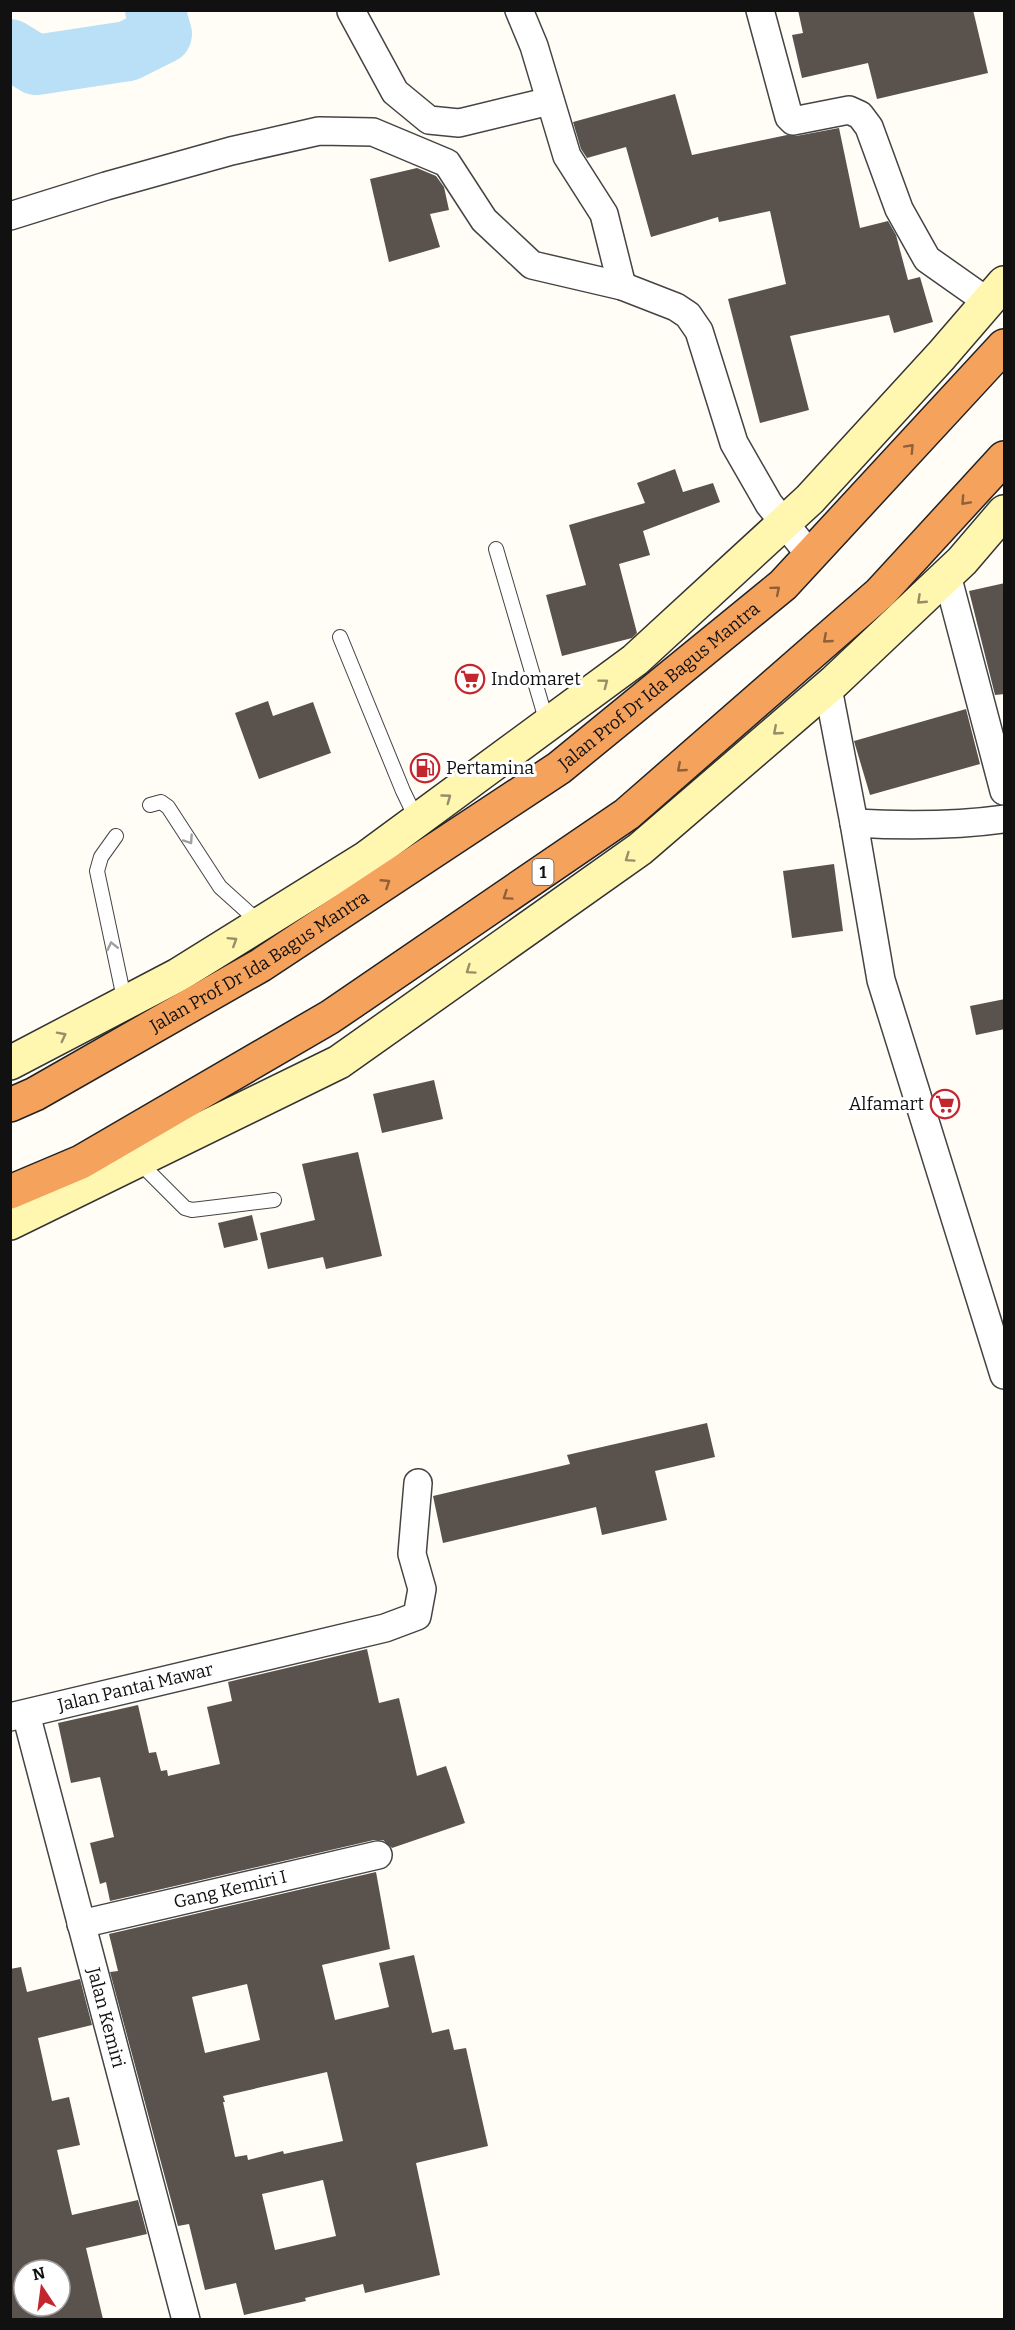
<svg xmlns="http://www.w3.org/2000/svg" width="1015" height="2330" viewBox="0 0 1015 2330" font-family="Bitter,serif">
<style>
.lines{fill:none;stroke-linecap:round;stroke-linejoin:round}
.river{stroke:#b9e0f7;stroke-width:60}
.building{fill:#5a524d;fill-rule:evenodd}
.lane-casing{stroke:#444;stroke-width:16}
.street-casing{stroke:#444;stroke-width:30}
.secondary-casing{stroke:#333;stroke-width:36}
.highway-casing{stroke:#222;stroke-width:36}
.lane{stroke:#fff;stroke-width:14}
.street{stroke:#fff;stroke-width:27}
.secondary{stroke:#fff6b0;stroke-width:33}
.highway{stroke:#f5a25d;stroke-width:33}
.oneway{stroke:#8e613b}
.oneway2{stroke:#948f68}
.oneway3{stroke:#a0a0a0}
.labels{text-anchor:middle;stroke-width:6;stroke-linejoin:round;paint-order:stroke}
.shield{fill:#fff;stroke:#585858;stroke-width:1.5}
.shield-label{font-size:16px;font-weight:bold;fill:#111}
.poi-label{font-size:18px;fill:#111;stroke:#fff;text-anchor:start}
.street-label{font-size:18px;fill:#111;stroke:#fff}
</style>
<rect width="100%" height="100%" fill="#fffdf5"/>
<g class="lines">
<!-- river -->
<path class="river" d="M 10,49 L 36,65 L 128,51 L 162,34 L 155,10"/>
</g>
<!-- building -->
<path class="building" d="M 798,10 L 973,10 L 988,73 L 877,99 L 868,63 L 802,78 L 792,35 L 803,33 Z
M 675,94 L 692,155 L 787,135 L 796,136 L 839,128 L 860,228 L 888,221 L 896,235 L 908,280 L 920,277 L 933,322 L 894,333 L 889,315 L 790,336 L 809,410 L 760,423 L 728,299 L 786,284 L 770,211 L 719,222 L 718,217 L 651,237 L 626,147 L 587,158 L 581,149 L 573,122 Z
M 417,168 L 436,176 L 444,187 L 449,210 L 430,214 L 440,247 L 389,262 L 370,179 Z
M 675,469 L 683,492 L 713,483 L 720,502 L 643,531 L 650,555 L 619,564 L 637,633 L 632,638 L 562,656 L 546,595 L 586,585 L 569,525 L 645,503 L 637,483 Z
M 1005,583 L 1005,694 L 995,695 L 969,591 Z
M 268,701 L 273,716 L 313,702 L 331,753 L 259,779 L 235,713 Z
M 966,709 L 980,764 L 870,795 L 854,741 Z
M 834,864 L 843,931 L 792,938 L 783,871 Z
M 1005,999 L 1005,1029 L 976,1035 L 970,1006 Z
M 434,1080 L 443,1119 L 382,1133 L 373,1094 Z
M 358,1152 L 382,1256 L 326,1269 L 323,1257 L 268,1269 L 260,1233 L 315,1220 L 302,1164 Z
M 252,1215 L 258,1240 L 224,1248 L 218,1223 Z
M 707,1423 L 715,1457 L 655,1471 L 667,1520 L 602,1535 L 596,1507 L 443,1543 L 433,1496 L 570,1464 L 567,1455 Z
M 367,1649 L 379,1703 L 399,1698 L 417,1776 L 446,1766 L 465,1823 L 392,1848 L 383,1840 L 374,1840 L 110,1901 L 106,1882 L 100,1884 L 90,1843 L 114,1837 L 100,1777 L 71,1783 L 58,1723 L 138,1705 L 149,1753 L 156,1752 L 161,1771 L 167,1770 L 168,1776 L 220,1764 L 207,1707 L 232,1701 L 228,1682 Z
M 376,1872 L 390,1949 L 322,1965 L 335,2020 L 389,2007 L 379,1963 L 414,1955 L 432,2033 L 449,2029 L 454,2050 L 466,2048 L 488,2146 L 416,2163 L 440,2275 L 365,2293 L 363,2284 L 305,2298 L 306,2301 L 244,2315 L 236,2283 L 205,2290 L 189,2224 L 178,2226 L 110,1972 L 118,1971 L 109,1934 ZM 247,1984 L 260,2040 L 205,2053 L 192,1997 ZM 327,2072 L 343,2141 L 284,2154 L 283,2151 L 248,2160 L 247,2155 L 235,2157 L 223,2102 L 225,2102 L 223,2096 ZM 323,2180 L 336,2236 L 275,2250 L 262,2194 Z
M 21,1967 L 27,1992 L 80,1979 L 92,2025 L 38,2038 L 52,2101 L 69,2097 L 80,2145 L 57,2150 L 72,2215 L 138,2200 L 147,2234 L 86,2248 L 103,2319 L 10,2319 L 10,1969 ZM 24,2270 L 60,2270 L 60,2306 L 24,2306 Z"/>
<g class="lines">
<!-- lane casing -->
<g class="lane-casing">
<path id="lane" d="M 496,549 L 547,723
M 340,637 L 403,791 L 417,820
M 150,805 L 161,802 L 168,807 L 220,887 L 260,923
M 116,836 L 101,857 L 97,871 L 125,1003
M 138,1161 L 185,1208 L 192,1210 L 274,1200"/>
</g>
<!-- street casing -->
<g class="street-casing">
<g id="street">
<path d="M 519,10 L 534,46 L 567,156 L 604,214 L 622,286"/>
<path d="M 760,10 L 789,117 L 793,121 L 849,110 L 860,115 L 869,127 L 899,209 L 927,259 L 988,302"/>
<path d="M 351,11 L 395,92 L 429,120 L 459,123 L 550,101"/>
<path d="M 10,216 L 106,186 L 231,151 L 319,131 L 373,132 L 447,163 L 484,220 L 532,265 L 622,286 L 676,307 L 688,315 L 699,331 L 734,443 L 769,504 L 810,555"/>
<path d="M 947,575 L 1004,791"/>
<path d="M 828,688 L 854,823 L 881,980 L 1004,1375"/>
<path d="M 854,823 C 904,826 954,826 1004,819"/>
<path id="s1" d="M 26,1714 L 186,2320"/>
<path id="s2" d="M 10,1717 L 385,1628 L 417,1616 L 422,1589 L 412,1554 L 418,1483"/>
<path id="s3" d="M 81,1924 L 378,1855"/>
</g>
</g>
<!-- secondary casing -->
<g class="secondary-casing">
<path id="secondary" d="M 10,1063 L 178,975 L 366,858 L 635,660 L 810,499 L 941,356 L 1004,283
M 10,1223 L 339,1062 L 640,849 L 834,682 L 962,561 L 1004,512"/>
</g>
<!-- highway casing -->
<g class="highway-casing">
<g id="highway">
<path id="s4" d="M 10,1105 L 35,1094 L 261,965 L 559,768 L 783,585 L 1004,346"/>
<path d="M 10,1192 L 81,1162 L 330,1017 L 627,814 L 880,593 L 1004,458"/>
</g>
</g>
<!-- lane -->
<use href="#lane" class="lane"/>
<!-- street -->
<use href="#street" class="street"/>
<!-- secondary -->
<use href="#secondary" class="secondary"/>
<!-- highway -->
<use href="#highway" class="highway"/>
</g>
<!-- one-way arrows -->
<defs><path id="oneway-chevron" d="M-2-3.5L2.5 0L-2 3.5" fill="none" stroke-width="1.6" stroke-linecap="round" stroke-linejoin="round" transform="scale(1.5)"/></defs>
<g class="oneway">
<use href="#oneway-chevron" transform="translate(910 448) rotate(-47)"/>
<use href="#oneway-chevron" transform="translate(965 501) rotate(133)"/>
<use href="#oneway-chevron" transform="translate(776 590) rotate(-40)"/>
<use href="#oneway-chevron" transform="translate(827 639) rotate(139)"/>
<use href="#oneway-chevron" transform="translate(681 768) rotate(139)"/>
<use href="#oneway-chevron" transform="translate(386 883) rotate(-33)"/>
<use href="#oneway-chevron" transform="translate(507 896) rotate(146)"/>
</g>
<g class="oneway2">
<use href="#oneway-chevron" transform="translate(921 600) rotate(137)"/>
<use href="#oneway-chevron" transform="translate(604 683) rotate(-37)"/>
<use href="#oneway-chevron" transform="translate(777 731) rotate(139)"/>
<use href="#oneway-chevron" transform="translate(447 798) rotate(-36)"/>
<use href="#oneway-chevron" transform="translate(629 858) rotate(145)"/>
<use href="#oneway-chevron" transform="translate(233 941) rotate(-32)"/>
<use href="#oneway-chevron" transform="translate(470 970) rotate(145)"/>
<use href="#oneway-chevron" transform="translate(62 1036) rotate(-27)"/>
</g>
<g class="oneway3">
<use href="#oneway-chevron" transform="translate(189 840) rotate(56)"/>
<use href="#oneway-chevron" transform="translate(112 946) rotate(-103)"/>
</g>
<!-- icons -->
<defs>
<g id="supermarket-ring" transform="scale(1.5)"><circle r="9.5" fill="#fff" stroke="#c4262e" stroke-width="1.5"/><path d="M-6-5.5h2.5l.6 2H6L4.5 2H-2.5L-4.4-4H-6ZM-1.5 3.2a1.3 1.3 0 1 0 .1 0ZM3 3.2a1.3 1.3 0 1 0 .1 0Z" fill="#c4262e"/></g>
<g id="fuel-ring" transform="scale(1.5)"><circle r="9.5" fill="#fff" stroke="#c4262e" stroke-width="1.5"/><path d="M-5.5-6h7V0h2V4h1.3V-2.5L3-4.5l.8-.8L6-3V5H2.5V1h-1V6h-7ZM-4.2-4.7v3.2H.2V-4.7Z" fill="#c4262e"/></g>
</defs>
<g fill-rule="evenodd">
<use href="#supermarket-ring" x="470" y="679"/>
<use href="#fuel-ring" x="425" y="768"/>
<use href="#supermarket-ring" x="945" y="1104"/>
</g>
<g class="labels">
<!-- shield labels -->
<rect class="shield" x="532.5" y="859" width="21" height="26" rx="4.5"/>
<g class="shield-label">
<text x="543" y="878">1</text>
</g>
<!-- poi labels -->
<g class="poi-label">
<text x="491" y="685">Indomaret</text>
<text x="446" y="774">Pertamina</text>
<text x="924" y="1110" text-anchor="end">Alfamart</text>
</g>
<!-- street labels -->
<g class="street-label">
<text dy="6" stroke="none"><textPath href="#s4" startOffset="774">Jalan Prof Dr Ida Bagus Mantra</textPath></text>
<text dy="6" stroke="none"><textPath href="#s4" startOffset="288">Jalan Prof Dr Ida Bagus Mantra</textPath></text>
<text dy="6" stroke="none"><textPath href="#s2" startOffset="129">Jalan Pantai Mawar</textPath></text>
<text dy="6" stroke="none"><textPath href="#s3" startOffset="153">Gang Kemiri I</textPath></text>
<text dy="6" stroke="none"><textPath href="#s1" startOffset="314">Jalan Kemiri</textPath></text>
</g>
</g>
<!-- border -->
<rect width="1015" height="2330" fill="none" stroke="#111111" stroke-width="24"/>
<!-- north arrow -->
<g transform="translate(42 2288) rotate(347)"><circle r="28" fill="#ffffff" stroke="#a0a0a0" stroke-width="1.5"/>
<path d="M0-4.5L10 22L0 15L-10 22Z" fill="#c4262e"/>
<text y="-9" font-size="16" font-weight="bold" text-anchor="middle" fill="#111111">N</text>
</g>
</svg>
